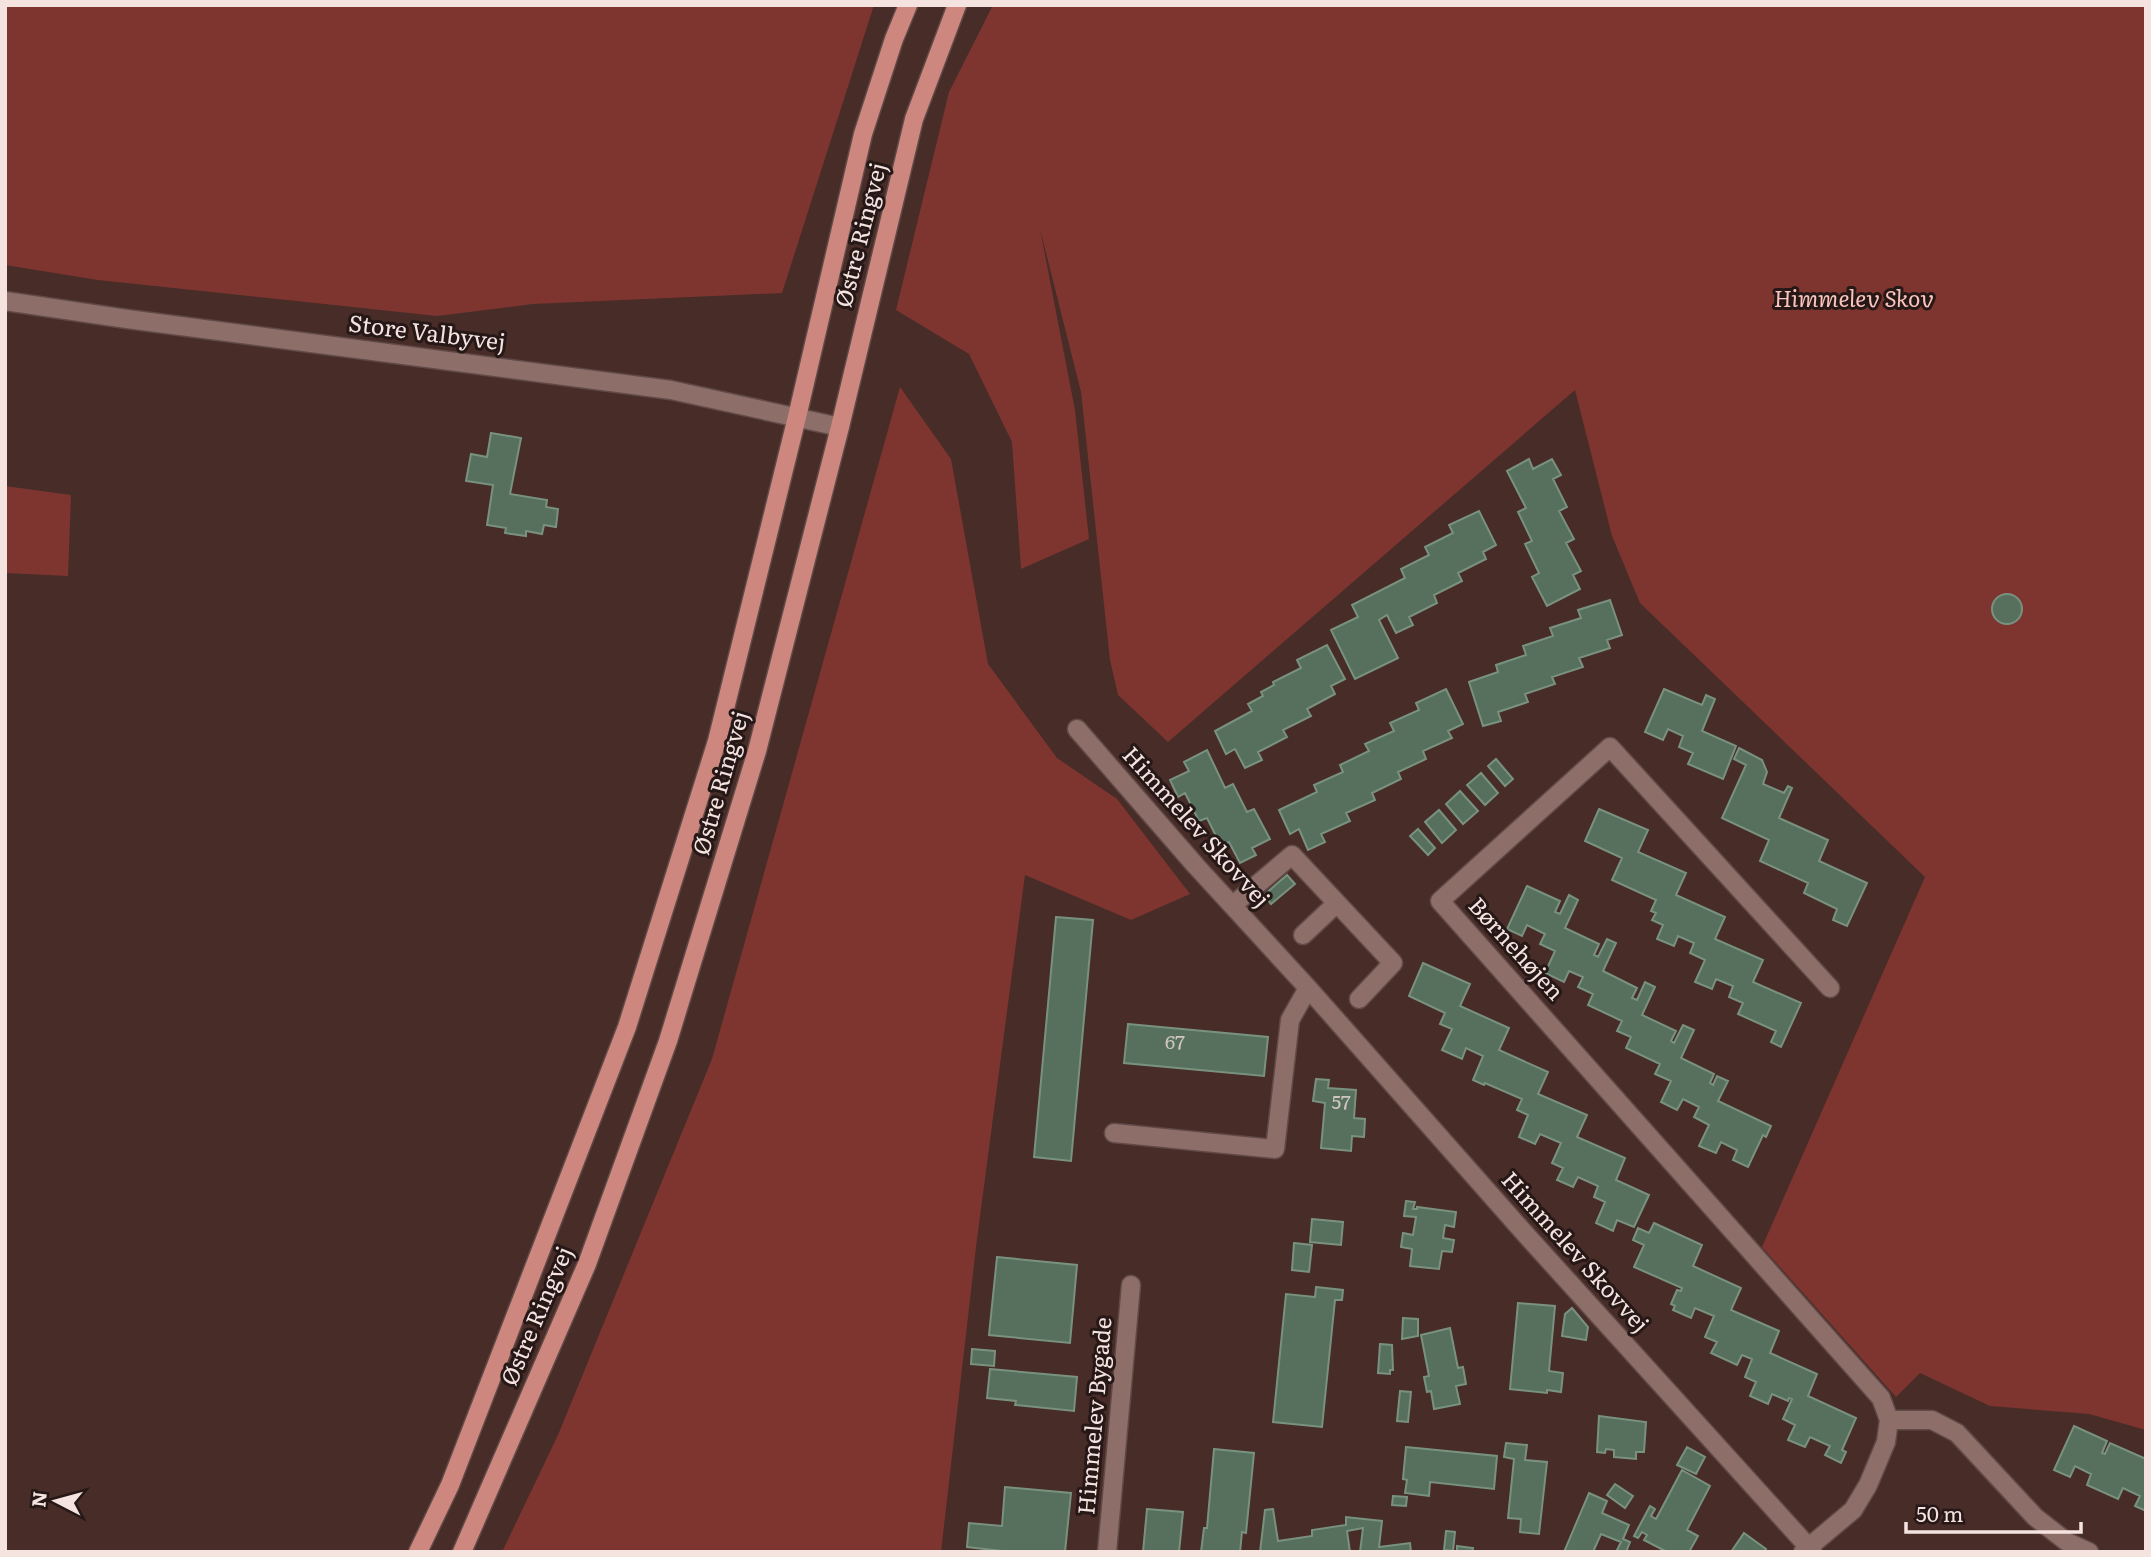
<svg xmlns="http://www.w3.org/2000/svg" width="2151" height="1557" viewBox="0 0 2151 1557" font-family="Literata,serif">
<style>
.green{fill:#7e352f}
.building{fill:#576f5d;stroke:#79927f;stroke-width:2}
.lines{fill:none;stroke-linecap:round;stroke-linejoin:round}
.minor-casing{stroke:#604a47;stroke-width:21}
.major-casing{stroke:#604a47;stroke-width:21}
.minor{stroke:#8e6e69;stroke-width:18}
.major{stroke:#ce877f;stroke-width:18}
.labels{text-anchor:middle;stroke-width:6;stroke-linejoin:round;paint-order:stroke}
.number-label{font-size:19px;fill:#cec6bf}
.street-label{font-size:23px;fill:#f5e3e0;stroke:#251816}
.park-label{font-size:23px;font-style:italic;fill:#fac3bc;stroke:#251816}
</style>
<rect width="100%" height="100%" fill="#472c28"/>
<!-- green -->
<path class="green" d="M 5,5 L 874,5 L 782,293 L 533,304 L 437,316 L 98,280 L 5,265 Z
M 993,5 L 2146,5 L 2146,1430 L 2089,1414 L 1990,1406 L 1920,1373 L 1896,1397 L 1762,1247 L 1925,877 L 1640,603 L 1612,536 L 1575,390 L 1168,742 L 1118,695 L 1110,660 L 1081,392 L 1040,229 L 1075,410 L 1089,539 L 1021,569 L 1012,442 L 969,354 L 896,310 L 949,92 Z
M 900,387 L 951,459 L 988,664 L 1057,758 L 1117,799 L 1190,894 L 1131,920 L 1025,875 L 976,1247 L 941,1552 L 502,1552 L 558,1435 L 712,1059 Z
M 5,486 L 71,495 L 68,576 L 5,573 Z"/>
<!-- building -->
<path class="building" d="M 491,433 L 521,438 L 510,494 L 547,500 L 546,507 L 558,509 L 556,527 L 544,525 L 542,534 L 526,531 L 526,536 L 505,533 L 506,528 L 487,525 L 493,485 L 466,481 L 471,454 L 487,457 Z
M 1529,459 L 1533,469 L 1552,459 L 1561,475 L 1553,479 L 1567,507 L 1559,511 L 1574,539 L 1566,543 L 1581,571 L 1573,575 L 1580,589 L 1547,606 L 1532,577 L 1539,573 L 1525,544 L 1532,541 L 1518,512 L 1526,508 L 1507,471 Z
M 1479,511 L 1496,545 L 1483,552 L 1486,559 L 1458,573 L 1462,581 L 1434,595 L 1437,603 L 1409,617 L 1413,625 L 1396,633 L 1387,615 L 1379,620 L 1398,658 L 1355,679 L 1331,630 L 1358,617 L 1352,605 L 1405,578 L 1401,569 L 1429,555 L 1425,547 L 1453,533 L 1449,525 Z
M1992 609a15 15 0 1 1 30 0a15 15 0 1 1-30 0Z
M 1610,600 L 1622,635 L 1607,640 L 1610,648 L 1579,658 L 1583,667 L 1552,677 L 1555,684 L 1525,694 L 1528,702 L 1498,712 L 1501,721 L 1483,726 L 1469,682 L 1498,672 L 1496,665 L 1526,655 L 1523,646 L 1553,636 L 1550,628 L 1581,618 L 1578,610 Z
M 1327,645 L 1345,679 L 1331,686 L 1335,694 L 1307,709 L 1311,716 L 1283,730 L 1287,737 L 1258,752 L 1262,760 L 1245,768 L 1235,749 L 1226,754 L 1215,731 L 1252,711 L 1248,704 L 1263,696 L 1261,692 L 1274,685 L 1273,682 L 1301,668 L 1297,660 Z
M 1446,689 L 1463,724 L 1448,731 L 1452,738 L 1423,751 L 1426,759 L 1398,772 L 1401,779 L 1372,793 L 1375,800 L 1346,813 L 1350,821 L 1321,834 L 1325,842 L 1308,850 L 1299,829 L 1290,834 L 1279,810 L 1317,792 L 1314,785 L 1343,772 L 1340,765 L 1369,751 L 1365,744 L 1394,731 L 1390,723 L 1419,710 L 1416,703 Z
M 1664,689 L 1702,705 L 1706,695 L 1715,699 L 1702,731 L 1736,746 L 1723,779 L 1688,764 L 1693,753 L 1679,747 L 1683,736 L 1668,729 L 1663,740 L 1645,732 Z
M 1739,748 L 1762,760 L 1767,772 L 1763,784 L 1784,793 L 1788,786 L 1792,788 L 1779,818 L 1828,840 L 1819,861 L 1867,883 L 1847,926 L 1833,920 L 1837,909 L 1804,893 L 1808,883 L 1760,861 L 1769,840 L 1722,818 L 1746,765 L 1734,759 Z
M 1207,750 L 1225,788 L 1233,784 L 1247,812 L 1254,809 L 1270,839 L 1252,848 L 1256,855 L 1240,863 L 1229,842 L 1221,846 L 1207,818 L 1199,821 L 1185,793 L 1178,797 L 1170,780 L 1189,771 L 1184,762 Z
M 1496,759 L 1513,779 L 1505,786 L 1488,766 Z
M 1481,773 L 1498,793 L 1485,805 L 1467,785 Z
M 1460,791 L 1478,811 L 1463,824 L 1446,804 Z
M 1599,809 L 1648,830 L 1638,852 L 1686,873 L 1676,895 L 1725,917 L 1715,939 L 1763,960 L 1753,982 L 1801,1003 L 1781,1047 L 1771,1042 L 1776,1031 L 1738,1014 L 1743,1003 L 1729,997 L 1733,986 L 1716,979 L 1712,989 L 1695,982 L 1705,960 L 1690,953 L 1694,943 L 1678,936 L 1674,946 L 1657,939 L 1663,925 L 1652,920 L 1656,913 L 1651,911 L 1656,900 L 1612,880 L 1622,858 L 1585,841 Z
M 1439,810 L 1456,830 L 1442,843 L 1425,822 Z
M 1418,829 L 1435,848 L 1428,855 L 1410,836 Z
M 1287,875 L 1295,884 L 1271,904 L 1264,895 Z
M 1527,886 L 1560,901 L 1555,912 L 1560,914 L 1569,895 L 1578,900 L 1565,928 L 1599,944 L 1594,955 L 1598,957 L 1607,939 L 1616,943 L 1603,971 L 1637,988 L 1632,998 L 1637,1000 L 1645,982 L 1655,987 L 1642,1015 L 1676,1031 L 1671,1041 L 1674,1043 L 1683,1025 L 1694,1030 L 1681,1058 L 1714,1074 L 1710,1083 L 1713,1085 L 1717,1076 L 1728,1081 L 1718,1101 L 1771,1126 L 1766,1137 L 1763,1135 L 1748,1167 L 1733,1160 L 1737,1150 L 1721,1142 L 1716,1153 L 1699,1146 L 1709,1125 L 1694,1117 L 1699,1107 L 1683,1099 L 1677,1110 L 1661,1102 L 1671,1081 L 1655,1074 L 1660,1064 L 1626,1048 L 1631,1037 L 1617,1031 L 1622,1021 L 1588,1005 L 1593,994 L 1578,987 L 1583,977 L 1569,971 L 1564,982 L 1545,973 L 1555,951 L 1540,944 L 1545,934 L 1527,925 L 1522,936 L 1507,929 Z
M 1056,917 L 1093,920 L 1071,1161 L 1034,1157 Z
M 1423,963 L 1470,984 L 1460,1006 L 1509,1028 L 1499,1050 L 1548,1072 L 1538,1094 L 1587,1115 L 1577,1137 L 1625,1158 L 1616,1180 L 1649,1195 L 1634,1227 L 1617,1220 L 1613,1231 L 1596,1223 L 1605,1202 L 1594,1197 L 1598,1186 L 1578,1177 L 1573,1187 L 1557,1180 L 1563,1168 L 1552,1163 L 1561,1143 L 1540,1134 L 1535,1144 L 1519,1137 L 1528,1115 L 1517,1110 L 1522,1099 L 1485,1083 L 1484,1085 L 1473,1080 L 1483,1056 L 1466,1048 L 1462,1059 L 1442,1050 L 1452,1029 L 1440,1024 L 1445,1013 L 1409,996 Z
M 1128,1024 L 1268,1037 L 1264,1076 L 1124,1063 Z
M 1316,1079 L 1329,1080 L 1328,1088 L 1356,1090 L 1354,1118 L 1365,1119 L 1364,1137 L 1352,1136 L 1351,1151 L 1321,1148 L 1325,1103 L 1313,1101 Z
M 1406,1201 L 1415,1202 L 1413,1209 L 1417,1209 L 1417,1207 L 1456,1212 L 1454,1227 L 1445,1225 L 1443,1238 L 1454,1240 L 1452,1252 L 1442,1251 L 1439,1269 L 1410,1266 L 1412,1249 L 1401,1247 L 1403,1233 L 1413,1235 L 1416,1217 L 1404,1216 Z
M 1312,1219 L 1343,1222 L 1341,1245 L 1310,1242 Z
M 1654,1223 L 1702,1245 L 1693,1266 L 1741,1288 L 1731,1310 L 1779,1331 L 1770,1353 L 1817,1374 L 1808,1396 L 1856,1418 L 1842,1450 L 1846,1452 L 1841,1463 L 1825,1455 L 1830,1446 L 1810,1437 L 1805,1447 L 1788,1440 L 1795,1425 L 1783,1419 L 1792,1399 L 1789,1398 L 1788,1401 L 1772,1394 L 1768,1404 L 1750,1396 L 1756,1382 L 1745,1377 L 1752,1359 L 1742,1355 L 1737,1365 L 1711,1353 L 1717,1342 L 1705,1337 L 1714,1316 L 1695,1308 L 1691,1318 L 1673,1310 L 1675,1306 L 1671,1304 L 1677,1290 L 1681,1291 L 1682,1288 L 1634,1267 L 1644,1245 L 1633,1240 L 1638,1228 L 1649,1233 Z
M 1294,1243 L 1312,1245 L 1309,1272 L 1292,1270 Z
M 997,1257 L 1077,1265 L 1070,1343 L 989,1335 Z
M 1316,1287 L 1343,1290 L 1342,1300 L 1335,1300 L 1322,1427 L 1273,1422 L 1286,1294 L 1315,1297 Z
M 1518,1303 L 1555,1306 L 1549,1371 L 1563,1373 L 1561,1392 L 1547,1390 L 1547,1393 L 1510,1389 Z
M 1572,1308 L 1588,1327 L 1586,1340 L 1562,1336 L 1565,1314 Z
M 1403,1318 L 1418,1319 L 1418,1336 L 1402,1339 Z
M 1450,1328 L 1458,1368 L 1463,1367 L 1466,1384 L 1456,1386 L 1460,1404 L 1434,1409 L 1431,1391 L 1427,1392 L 1424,1377 L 1429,1376 L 1421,1335 Z
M 1380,1344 L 1392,1345 L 1393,1370 L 1390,1370 L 1390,1374 L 1378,1373 Z
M 972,1349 L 995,1351 L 994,1366 L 971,1364 Z
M 990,1369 L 1077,1377 L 1074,1411 L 1015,1405 L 1016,1401 L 987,1398 Z
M 1400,1391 L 1411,1392 L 1408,1422 L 1397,1421 Z
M 1599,1416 L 1646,1422 L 1644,1452 L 1636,1452 L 1636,1459 L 1614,1457 L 1614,1450 L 1606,1449 L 1605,1453 L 1597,1452 Z
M 2074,1426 L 2107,1441 L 2102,1453 L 2105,1454 L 2110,1443 L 2146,1459 L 2146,1511 L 2135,1506 L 2140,1496 L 2123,1488 L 2118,1499 L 2087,1485 L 2091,1474 L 2075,1466 L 2070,1477 L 2054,1470 Z
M 1506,1443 L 1527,1445 L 1525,1460 L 1547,1462 L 1539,1534 L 1520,1532 L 1521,1519 L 1508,1518 L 1514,1459 L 1504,1457 Z
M 1406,1447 L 1497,1456 L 1494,1489 L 1430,1482 L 1429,1496 L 1405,1493 L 1407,1480 L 1403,1479 Z
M 1687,1447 L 1705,1457 L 1696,1474 L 1677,1465 Z
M 1214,1449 L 1254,1453 L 1246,1533 L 1242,1532 L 1240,1552 L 1201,1552 L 1204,1528 L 1207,1528 Z
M 1682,1470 L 1710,1486 L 1687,1530 L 1698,1536 L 1689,1552 L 1667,1552 L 1644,1540 L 1647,1535 L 1642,1532 L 1638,1538 L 1634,1536 L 1650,1506 L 1655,1509 L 1651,1516 L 1656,1519 Z
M 1615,1484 L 1633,1496 L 1625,1508 L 1607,1495 Z
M 1005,1487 L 1071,1493 L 1065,1552 L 1011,1552 L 967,1547 L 969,1523 L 1002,1526 Z
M 1589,1493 L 1607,1501 L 1602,1513 L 1629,1525 L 1623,1539 L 1630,1542 L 1626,1552 L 1616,1552 L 1621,1542 L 1601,1534 L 1593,1552 L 1564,1552 Z
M 1393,1496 L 1407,1497 L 1406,1506 L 1392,1505 Z
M 1147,1509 L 1183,1512 L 1179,1552 L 1143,1552 Z
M 1273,1509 L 1278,1541 L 1312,1536 L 1312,1530 L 1346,1525 L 1346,1517 L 1382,1521 L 1379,1547 L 1410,1543 L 1411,1552 L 1360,1552 L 1363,1528 L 1347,1531 L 1350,1552 L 1260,1552 L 1265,1510 Z
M 1446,1531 L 1455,1532 L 1453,1551 L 1444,1550 Z
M 1744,1533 L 1766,1549 L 1764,1552 L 1731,1552 Z
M 1457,1546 L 1473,1548 L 1472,1552 L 1457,1552 Z"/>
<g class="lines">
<!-- minor casing -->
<g class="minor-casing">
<path id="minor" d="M 5,301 L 127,319 L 671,390 L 840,427
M 1077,729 L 1196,866 L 1308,988 L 1528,1237 L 1813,1552
M 1233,905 L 1292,855 L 1393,963 L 1359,999
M 1303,935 L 1337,903
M 1114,1133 L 1275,1149 L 1290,1020 L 1308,988
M 1889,1420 L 1932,1420 L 1957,1433 L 2035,1517 L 2067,1542 L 2089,1552
M 1107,1552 L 1131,1285
M 1803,1552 L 1853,1510 L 1868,1485 L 1886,1442 L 1889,1420 L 1881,1398 L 1440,901 L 1610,747 L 1830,988"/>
</g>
<!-- major casing -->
<g class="major-casing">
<path id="major" d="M 418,1552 L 450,1485 L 627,1027 L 717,741 L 797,417 L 863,134 L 894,39 L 908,5
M 462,1552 L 587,1264 L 668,1041 L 757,751 L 840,427 L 914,119 L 957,5"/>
</g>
<!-- minor -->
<use href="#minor" class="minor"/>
<!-- major -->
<use href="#major" class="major"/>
</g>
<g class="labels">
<!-- number labels -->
<g class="number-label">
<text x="1175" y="1049">67</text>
<text x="1341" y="1109">57</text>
</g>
<!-- street labels -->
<g class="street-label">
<text transform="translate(861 235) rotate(-76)" y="8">Østre Ringvej</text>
<text transform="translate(427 333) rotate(7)" y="8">Store Valbyvej</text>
<text transform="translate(721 783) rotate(-74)" y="8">Østre Ringvej</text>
<text transform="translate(1196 827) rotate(48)" y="8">Himmelev Skovvej</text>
<text transform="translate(1516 949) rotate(48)" y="8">Børnehøjen</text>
<text transform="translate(1575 1252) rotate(48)" y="8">Himmelev Skovvej</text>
<text transform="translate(537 1316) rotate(-67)" y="8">Østre Ringvej</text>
<text transform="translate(1095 1416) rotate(-85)" y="8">Himmelev Bygade</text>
</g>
<!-- park labels -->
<g class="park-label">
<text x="1854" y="307">Himmelev Skov</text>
</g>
</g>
<!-- border -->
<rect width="2151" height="1557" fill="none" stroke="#f5e3e0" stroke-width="14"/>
<!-- north arrow -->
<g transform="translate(56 1501) rotate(276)" stroke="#251816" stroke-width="5" paint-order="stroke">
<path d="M0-5L12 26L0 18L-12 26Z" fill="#f5e3e0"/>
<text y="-10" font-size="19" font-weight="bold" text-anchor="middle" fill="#f5e3e0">N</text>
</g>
<!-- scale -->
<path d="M1906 1522v10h175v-10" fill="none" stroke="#f5e3e0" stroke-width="3.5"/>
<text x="1916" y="1522" font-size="21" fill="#f5e3e0" stroke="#251816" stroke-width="5" paint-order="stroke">50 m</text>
</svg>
